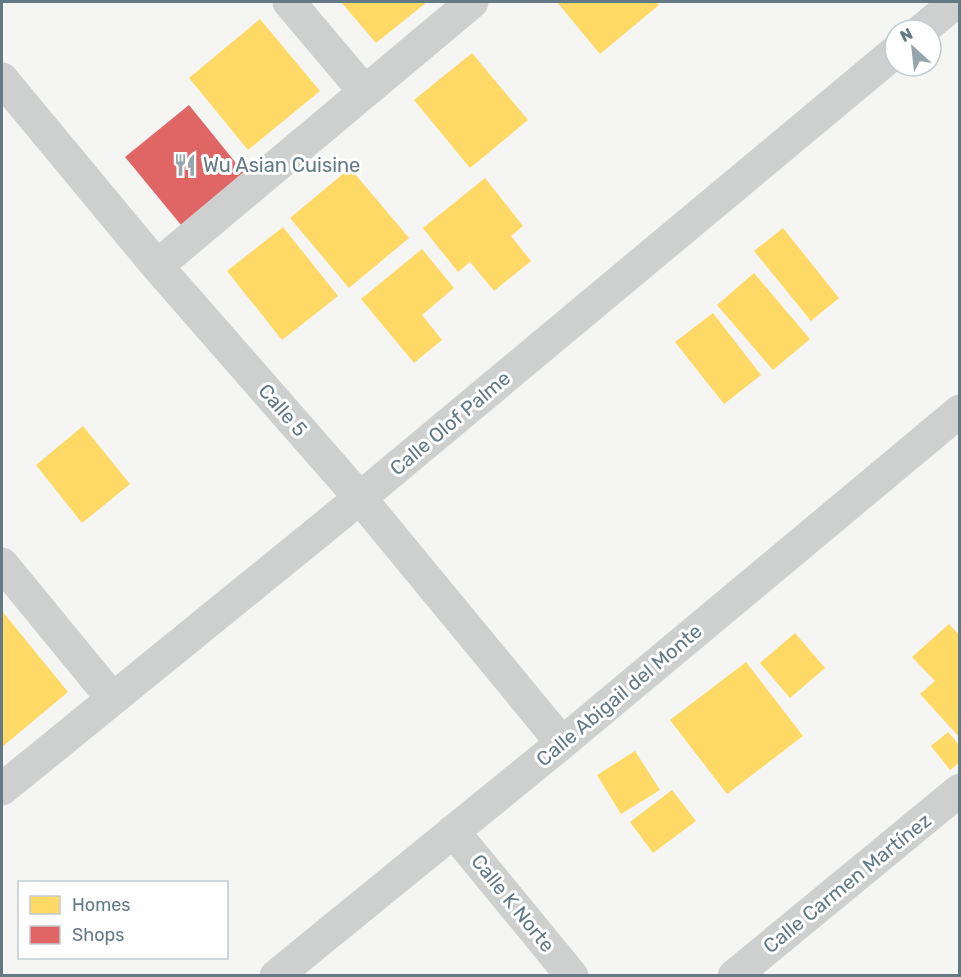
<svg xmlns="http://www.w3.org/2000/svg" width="961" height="977" viewBox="0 0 961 977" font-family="Rubik,sans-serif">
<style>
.homes{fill:#ffd966}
.shops{fill:#e06666}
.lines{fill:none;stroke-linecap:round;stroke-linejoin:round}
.minor{stroke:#ced0d0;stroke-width:33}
.tertiary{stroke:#ced0d0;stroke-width:33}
.labels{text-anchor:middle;stroke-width:6;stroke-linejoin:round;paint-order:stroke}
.poi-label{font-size:20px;fill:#637a86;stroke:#fff;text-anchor:start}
.street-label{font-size:20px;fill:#637a86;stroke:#fff}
</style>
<rect width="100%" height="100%" fill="#f5f5f3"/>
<!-- homes -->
<path class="homes" d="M 341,2 L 427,2 L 376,43 Z
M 557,2 L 656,2 L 659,5 L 600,54 Z
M 260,19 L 320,91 L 248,150 L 189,78 Z
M 472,53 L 528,120 L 470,168 L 414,100 Z
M 350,168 L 409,238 L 349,288 L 290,218 Z
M 485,178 L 523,226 L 511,236 L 531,261 L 494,291 L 470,262 L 458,272 L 423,228 Z
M 283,227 L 338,296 L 282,340 L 227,271 Z
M 783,228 L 839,298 L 811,321 L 754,251 Z
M 422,249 L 454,288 L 422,315 L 442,340 L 414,363 L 361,299 Z
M 754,273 L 810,339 L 773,370 L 717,305 Z
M 713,313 L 761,375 L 724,404 L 675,342 Z
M 83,426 L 130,484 L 82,523 L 36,465 Z
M 2,611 L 68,692 L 2,747 Z
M 949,624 L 960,636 L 960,738 L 920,694 L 935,681 L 912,657 Z
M 795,633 L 825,668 L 790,698 L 760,663 Z
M 746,662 L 803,736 L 727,794 L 670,720 Z
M 948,732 L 960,746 L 960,762 L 950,770 L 931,746 Z
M 635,751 L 660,790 L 621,814 L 597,775 Z
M 672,790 L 696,821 L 653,853 L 630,822 Z"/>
<!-- shops -->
<path class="shops" d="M 189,105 L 244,173 L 181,225 L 125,157 Z"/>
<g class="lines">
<!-- minor -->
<path class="minor" d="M 289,2 L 364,91
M 2,79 L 157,266 L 360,498 L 562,743
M 157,266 L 472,2
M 2,564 L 112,698
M 453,831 L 572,976
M 276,976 L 562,743 L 960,411
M 734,976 L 960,790"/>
<!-- tertiary -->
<path class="tertiary" d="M 922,30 L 956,2
M 2,789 L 360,498 L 895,52"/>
</g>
<!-- icons -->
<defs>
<g id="restaurant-bare" transform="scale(1.8)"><path d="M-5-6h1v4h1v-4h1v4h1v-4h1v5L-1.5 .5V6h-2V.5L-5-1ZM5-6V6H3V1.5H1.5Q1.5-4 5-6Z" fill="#96a5ac" stroke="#fff" stroke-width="2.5" paint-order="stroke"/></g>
</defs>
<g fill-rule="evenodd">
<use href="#restaurant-bare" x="185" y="165"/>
</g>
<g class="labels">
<!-- poi labels -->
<g class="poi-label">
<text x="203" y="172">Wu Asian Cuisine</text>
</g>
<!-- street labels -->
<g class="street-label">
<text transform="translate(283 410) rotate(49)" y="7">Calle 5</text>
<text transform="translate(450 423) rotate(-40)" y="7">Calle Olof Palme</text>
<text transform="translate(619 695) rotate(-40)" y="7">Calle Abigail del Monte</text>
<text transform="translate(847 883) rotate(-39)" y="7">Calle Carmen Martínez</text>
<text transform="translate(513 903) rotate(51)" y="7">Calle K Norte</text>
</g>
</g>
<!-- border -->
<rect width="961" height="977" fill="none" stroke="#637a86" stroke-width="6"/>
<!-- legend -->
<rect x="18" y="881" width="210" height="78" fill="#ffffff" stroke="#c1cacf" stroke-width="1.5"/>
<rect x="30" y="896" width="30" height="18" fill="#ffd966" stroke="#c1cacf" stroke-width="1.5"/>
<text x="72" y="911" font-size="18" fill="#637a86">Homes</text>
<rect x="30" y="926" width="30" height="18" fill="#e06666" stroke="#c1cacf" stroke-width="1.5"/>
<text x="72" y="941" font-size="18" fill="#637a86">Shops</text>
<!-- north arrow -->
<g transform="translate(913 48) rotate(333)"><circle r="28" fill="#ffffff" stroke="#c1cacf" stroke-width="1.5"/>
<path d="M0-4.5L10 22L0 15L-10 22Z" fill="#96a5ac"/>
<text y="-9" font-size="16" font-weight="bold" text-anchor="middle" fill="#637a86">N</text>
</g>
</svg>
